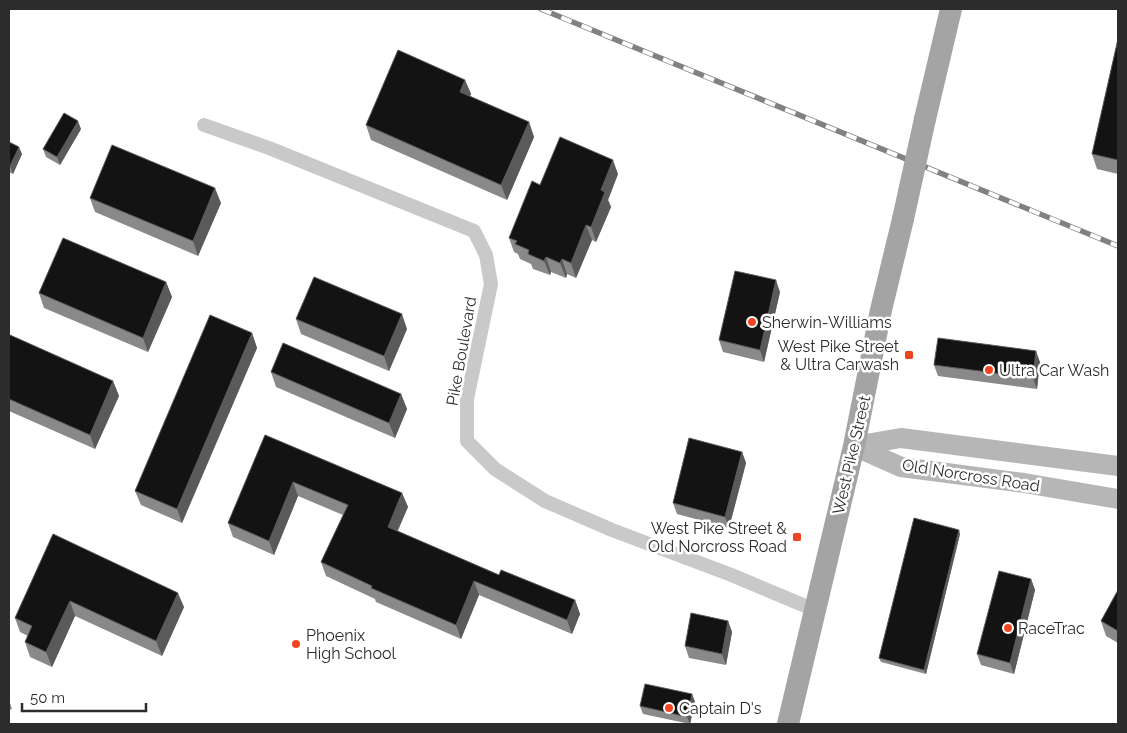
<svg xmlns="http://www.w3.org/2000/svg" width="1127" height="733" viewBox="0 0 1127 733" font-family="Raleway,sans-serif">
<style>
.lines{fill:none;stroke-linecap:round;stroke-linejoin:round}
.street{stroke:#c9c9c9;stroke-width:14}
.secondary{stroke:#b6b6b6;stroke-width:20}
.primary{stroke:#a4a4a4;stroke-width:22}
.rail-casing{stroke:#818181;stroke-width:5.5}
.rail{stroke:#fff;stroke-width:4;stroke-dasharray:11;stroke-linecap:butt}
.primary-bridge{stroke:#a4a4a4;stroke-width:22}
.wall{fill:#898989}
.shaded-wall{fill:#5a5a5a}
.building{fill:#131313;stroke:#5a5a5a}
.poi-dot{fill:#f14521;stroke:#fff;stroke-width:2}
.labels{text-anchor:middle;stroke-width:5;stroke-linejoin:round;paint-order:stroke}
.poi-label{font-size:16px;fill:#2c2c2c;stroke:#fff;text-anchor:start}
.street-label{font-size:16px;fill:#2c2c2c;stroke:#fff}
</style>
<rect width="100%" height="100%" fill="#fff"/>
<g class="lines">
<!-- street -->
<path class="street" d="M 204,125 L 269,148 L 474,231 L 486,255 L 491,284 L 467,399 L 467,441 L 495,469 L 545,501 L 612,530 L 729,574 L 815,610"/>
<!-- secondary -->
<path class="secondary" d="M 854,446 L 901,467 L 1024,483 L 1118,499
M 854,446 L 901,438 L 1118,466"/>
<!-- primary -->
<path class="primary" d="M 925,119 L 951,9
M 788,724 L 854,446 L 881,310 L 903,219"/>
<!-- rail casing -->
<g class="rail-casing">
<path id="rail" d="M 541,9 L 1118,246"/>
</g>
<!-- rail -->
<use href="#rail" class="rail"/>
<!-- primary-bridge -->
<path class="primary-bridge" d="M 903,219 L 925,119"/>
</g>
<!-- wall -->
<path class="wall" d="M 1118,39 L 1118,174 L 1097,169 L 1092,154 Z
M 465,80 L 471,94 L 470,96 L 529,122 L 534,137 L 507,200 L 371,140 L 366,125 Z
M 81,129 L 60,165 L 46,157 L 43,149 Z
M 9,142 L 22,154 L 13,174 L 9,172 Z
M 618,174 L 608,200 L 611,207 L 596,242 L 592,240 L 576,278 L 567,274 L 566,278 L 551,272 L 550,275 L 533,269 L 531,264 L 520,259 L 518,254 L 514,252 L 509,238 L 540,185 Z
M 90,198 L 221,203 L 198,256 L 95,212 Z
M 166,282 L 172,297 L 148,352 L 44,308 L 39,293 Z
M 780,292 L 764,362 L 723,352 L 719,340 Z
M 296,319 L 407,329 L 389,371 L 301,334 Z
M 252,333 L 257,348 L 182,523 L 141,505 L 135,491 Z
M 9,338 L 113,381 L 119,396 L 95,449 L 9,411 Z
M 1040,362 L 1037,389 L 938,376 L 934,365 Z
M 271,372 L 401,394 L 407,409 L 395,438 L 276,387 Z
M 265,435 L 402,493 L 408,507 L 398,531 L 499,575 L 575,600 L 580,614 L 572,634 L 479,595 L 461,639 L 376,602 L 375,599 L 326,576 L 321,562 L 343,515 L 298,496 L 274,555 L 233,537 L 228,523 Z
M 742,452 L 746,463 L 729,528 L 677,514 L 673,503 Z
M 53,534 L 184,607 L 162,656 L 75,616 L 52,667 L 30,657 L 25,642 L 28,636 L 20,632 L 15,618 Z
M 960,534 L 926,674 L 881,662 L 879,658 Z
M 1031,579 L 1035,590 L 1014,674 L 981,665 L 977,654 Z
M 1118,590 L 1118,643 L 1106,636 L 1101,621 Z
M 728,621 L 732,632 L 726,665 L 689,658 L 685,646 Z
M 692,694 L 695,702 L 690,724 L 643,714 L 640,706 Z
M 9,700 L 12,709 L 9,710 Z"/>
<!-- shaded-wall -->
<path class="shaded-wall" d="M 465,80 L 471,94 L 465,107 L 460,92 Z
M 78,121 L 81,129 L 60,165 L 57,157 Z
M 529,122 L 534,137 L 507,200 L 501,185 Z
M 19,147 L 22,154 L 13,174 L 10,166 Z
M 613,160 L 618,174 L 608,200 L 611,207 L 596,242 L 591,227 L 601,190 Z
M 215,188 L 221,203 L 198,256 L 193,241 Z
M 586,225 L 592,240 L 576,278 L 571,263 Z
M 546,257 L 551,272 L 550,275 L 544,261 Z
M 562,259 L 567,274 L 566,278 L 560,263 Z
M 776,280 L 780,292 L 764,362 L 760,350 Z
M 166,282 L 172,297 L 148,352 L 143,338 Z
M 402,314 L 407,329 L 389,371 L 384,356 Z
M 252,333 L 257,348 L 182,523 L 177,509 Z
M 1036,351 L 1040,362 L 1037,389 L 1033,378 Z
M 113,381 L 119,396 L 95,449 L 90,435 Z
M 401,394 L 407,409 L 395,438 L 389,423 Z
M 742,452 L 746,463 L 729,528 L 725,517 Z
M 293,482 L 298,496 L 274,555 L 269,541 Z
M 402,493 L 408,507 L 393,540 L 388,527 Z
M 959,530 L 960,534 L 926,674 L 924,670 Z
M 1031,579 L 1035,590 L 1014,674 L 1010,663 Z
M 474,581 L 479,595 L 461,639 L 456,625 Z
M 178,593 L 184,607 L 162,656 L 156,641 Z
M 575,600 L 580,614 L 572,634 L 567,620 Z
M 70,601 L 75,616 L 52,667 L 46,652 Z
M 728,621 L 732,632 L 726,665 L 722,654 Z
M 692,694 L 695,702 L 690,724 L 687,717 Z"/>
<!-- building -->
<path class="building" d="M 1118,39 L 1118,160 L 1092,154 Z
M 398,50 L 465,80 L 460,92 L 529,122 L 501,185 L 366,125 Z
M 64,113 L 78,121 L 57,157 L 43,149 Z
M 560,137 L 613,160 L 601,190 L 605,192 L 591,227 L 586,225 L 571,263 L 562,259 L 560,263 L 546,257 L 544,261 L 528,254 L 529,250 L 515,244 L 517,241 L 509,238 L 532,181 L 540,185 Z
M 9,142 L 19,147 L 10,166 L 9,165 Z
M 112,145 L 215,188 L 193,241 L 90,198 Z
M 63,238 L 166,282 L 143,338 L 39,293 Z
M 735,271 L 776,280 L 760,350 L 719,340 Z
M 314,277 L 402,314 L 384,356 L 296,319 Z
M 210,315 L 252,333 L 177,509 L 135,491 Z
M 10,335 L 113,381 L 90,435 L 9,399 L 9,338 Z
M 938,338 L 1036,351 L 1033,378 L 934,365 Z
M 283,343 L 401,394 L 389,423 L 271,372 Z
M 265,435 L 402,493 L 388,527 L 499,575 L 501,570 L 575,600 L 567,620 L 474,581 L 456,625 L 371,588 L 372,586 L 321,562 L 348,505 L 293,482 L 269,541 L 228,523 Z
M 689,438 L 742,452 L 725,517 L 673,503 Z
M 914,518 L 959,530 L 924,670 L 879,658 Z
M 53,534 L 178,593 L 156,641 L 70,601 L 46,652 L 25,642 L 32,626 L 15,618 Z
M 999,571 L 1031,579 L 1010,663 L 977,654 Z
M 1118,590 L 1118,631 L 1101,621 Z
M 691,613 L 728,621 L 722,654 L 685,646 Z
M 645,684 L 692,694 L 687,717 L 640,706 Z"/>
<!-- markers -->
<g class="poi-dot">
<circle cx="752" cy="322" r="5"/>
<rect x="904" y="350" width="10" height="10" rx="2.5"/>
<circle cx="989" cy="370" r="5"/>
<rect x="792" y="532" width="10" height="10" rx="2.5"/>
<circle cx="1008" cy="628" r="5"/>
<circle cx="296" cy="644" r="5"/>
<circle cx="669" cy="708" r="5"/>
</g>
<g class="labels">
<!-- poi labels -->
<g class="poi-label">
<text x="762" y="328">Sherwin-Williams</text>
<text x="899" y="352" text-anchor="end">West Pike Street<tspan x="899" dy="18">&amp; Ultra Carwash</tspan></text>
<text x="999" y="376">Ultra Car Wash</text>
<text x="787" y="534" text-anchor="end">West Pike Street &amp;<tspan x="787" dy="18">Old Norcross Road</tspan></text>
<text x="1018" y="634">RaceTrac</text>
<text x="306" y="641">Phoenix<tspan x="306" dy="18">High School</tspan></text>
<text x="679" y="714">Captain D's</text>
</g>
<!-- street labels -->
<g class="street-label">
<text transform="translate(461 351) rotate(-80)" y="6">Pike Boulevard</text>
<text transform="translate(851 455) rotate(-77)" y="6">West Pike Street</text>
<text transform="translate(971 475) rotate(9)" y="6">Old Norcross Road</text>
</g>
</g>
<!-- border -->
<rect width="1127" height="733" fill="none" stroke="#2c2c2c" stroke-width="20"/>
<!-- scale -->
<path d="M22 703v8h124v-8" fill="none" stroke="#2c2c2c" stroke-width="2.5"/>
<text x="30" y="703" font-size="15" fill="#2c2c2c" stroke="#ffffff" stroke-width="4" paint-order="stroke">50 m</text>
</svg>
